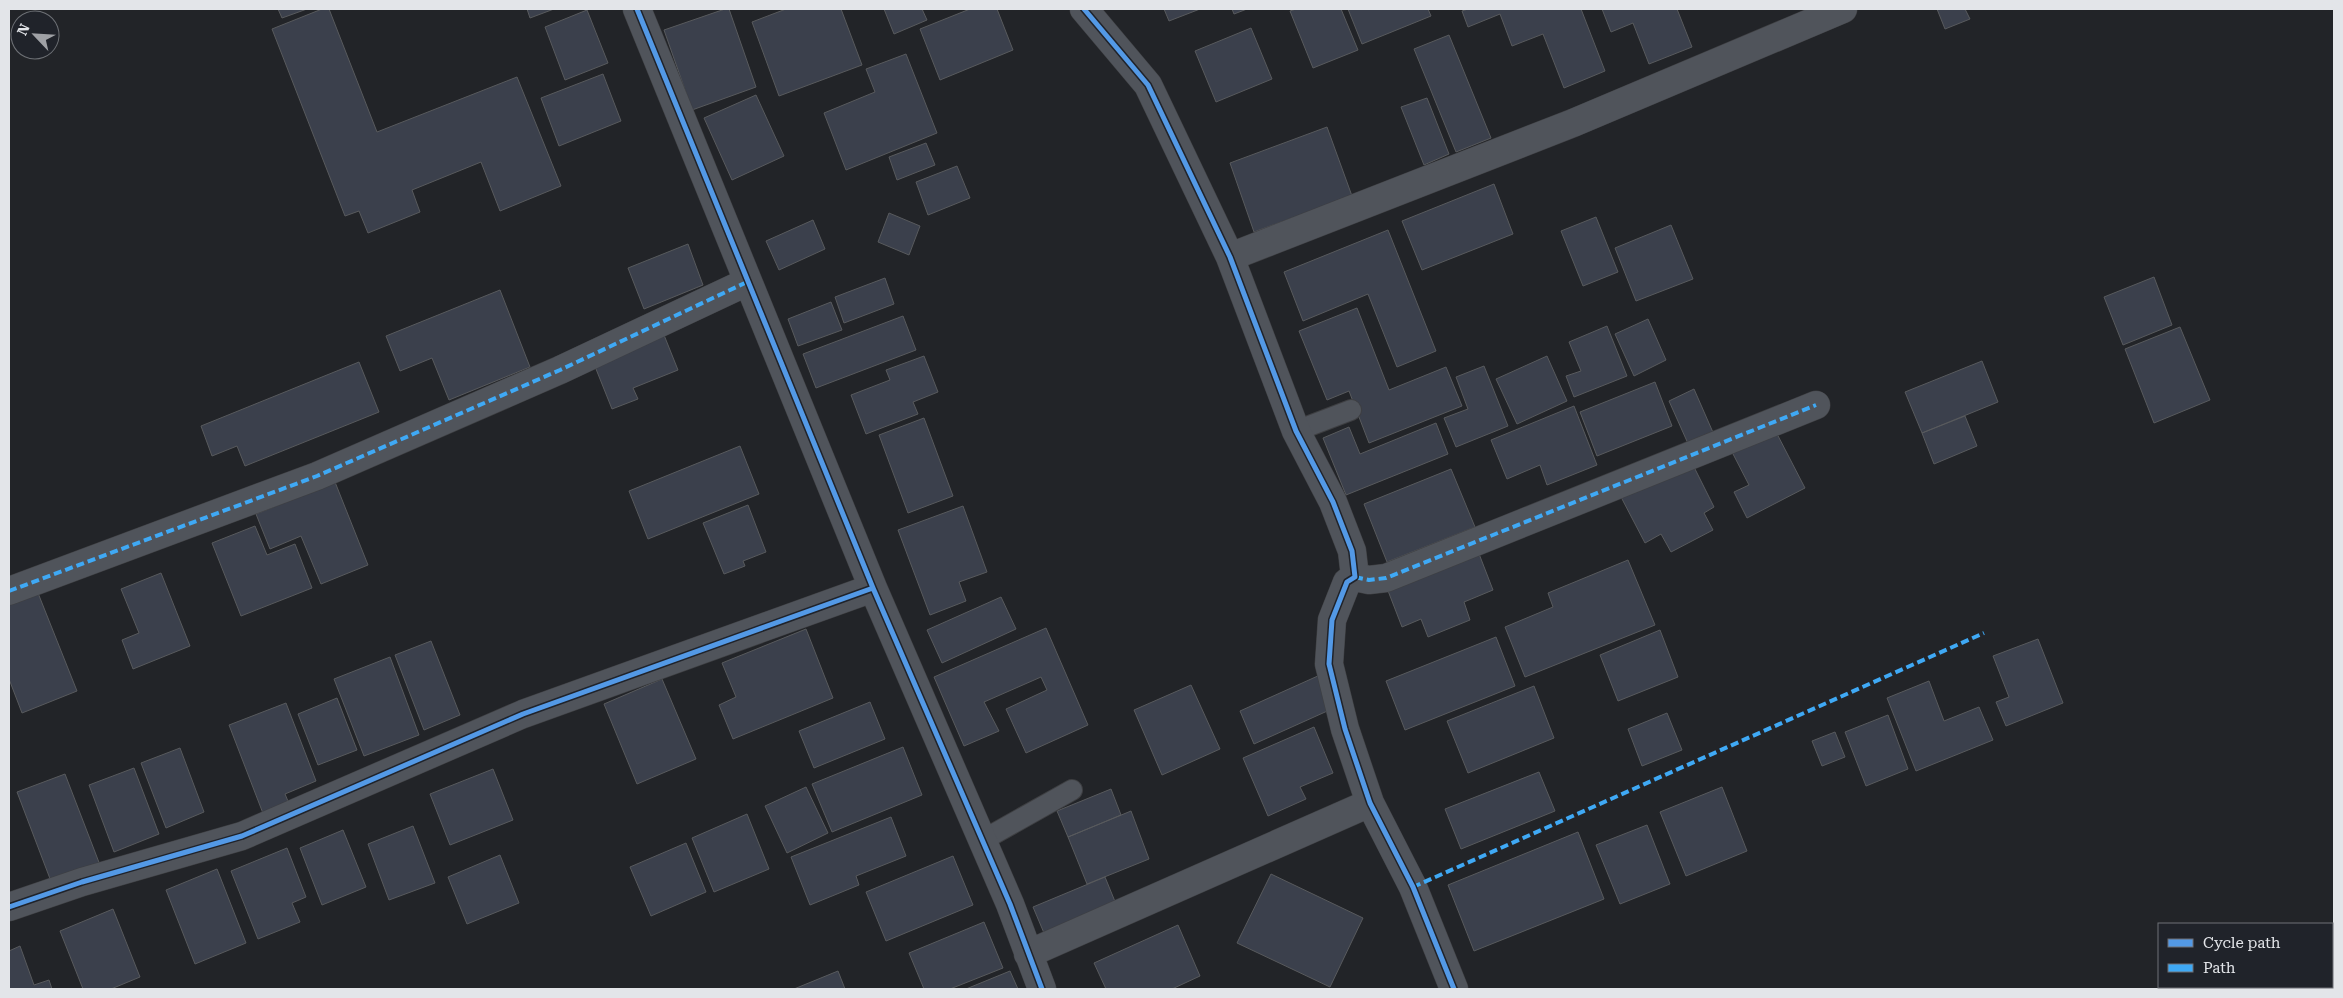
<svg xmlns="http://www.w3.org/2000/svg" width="2343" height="998" viewBox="0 0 2343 998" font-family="'Roboto Serif',serif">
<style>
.building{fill:#3b404c;stroke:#585a5d}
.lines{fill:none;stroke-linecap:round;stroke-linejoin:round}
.lane-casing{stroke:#3e3f42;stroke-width:22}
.street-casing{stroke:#3e3f42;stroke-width:29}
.lane{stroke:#50545b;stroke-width:20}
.street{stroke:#50545b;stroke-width:28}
.quiet{stroke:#3fa9f5;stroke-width:4;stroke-dasharray:8 4;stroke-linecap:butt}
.cycleway-casing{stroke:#20232a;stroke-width:8}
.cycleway{stroke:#5399e6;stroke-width:5}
</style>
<rect width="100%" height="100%" fill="#222428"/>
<!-- building -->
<path class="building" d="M 278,9 L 307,9 L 282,18 Z
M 322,9 L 329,9 L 377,132 L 517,77 L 561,186 L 500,211 L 481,162 L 412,190 L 420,212 L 368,233 L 359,211 L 345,216 L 272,29 Z
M 527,9 L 554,9 L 530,18 Z
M 725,9 L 729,9 L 756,87 L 692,110 L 664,30 Z
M 786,9 L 841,9 L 862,65 L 779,96 L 752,22 Z
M 884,9 L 922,9 L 927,20 L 894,34 Z
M 970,9 L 997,9 L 1013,50 L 940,80 L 920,29 Z
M 1164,9 L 1200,9 L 1169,21 Z
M 1232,9 L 1247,9 L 1234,14 Z
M 1296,9 L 1341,9 L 1358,50 L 1313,68 L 1290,11 Z
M 1348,9 L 1428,9 L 1431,16 L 1362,44 Z
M 1468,9 L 1581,9 L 1605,71 L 1564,88 L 1543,34 L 1512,46 L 1500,14 L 1468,27 L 1462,11 Z
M 1602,9 L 1677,9 L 1692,47 L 1649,64 L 1633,23 L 1611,32 Z
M 1937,9 L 1965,9 L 1970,19 L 1945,29 Z
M 587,10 L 608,63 L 565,80 L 545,27 Z
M 1251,28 L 1272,79 L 1216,102 L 1195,51 Z
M 1449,35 L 1491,138 L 1456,152 L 1414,49 Z
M 906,54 L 937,133 L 846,170 L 824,113 L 875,92 L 866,69 Z
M 603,74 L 621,121 L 559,146 L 541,98 Z
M 756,95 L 784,156 L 732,180 L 704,118 Z
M 1427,98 L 1449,154 L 1424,165 L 1401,107 Z
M 1327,127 L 1352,196 L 1254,232 L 1230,163 Z
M 926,143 L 935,165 L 897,180 L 889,157 Z
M 957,166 L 970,198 L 928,215 L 916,182 Z
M 1494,184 L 1513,234 L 1422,270 L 1402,221 Z
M 889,213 L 920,226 L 909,255 L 878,242 Z
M 1596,217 L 1618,272 L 1583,286 L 1561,231 Z
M 813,220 L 825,249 L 779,270 L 766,241 Z
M 1671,225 L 1693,279 L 1636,301 L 1615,248 Z
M 1388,230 L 1436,351 L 1397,367 L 1368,294 L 1303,321 L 1284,272 Z
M 688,244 L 703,285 L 644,309 L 628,268 Z
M 2154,277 L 2172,325 L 2123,345 L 2104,297 Z
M 885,278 L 894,304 L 844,323 L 835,297 Z
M 500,290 L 530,367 L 449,400 L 432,358 L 400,371 L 386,336 Z
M 831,302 L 842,330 L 798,346 L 788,319 Z
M 1357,308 L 1389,390 L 1446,367 L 1462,406 L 1369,443 L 1349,391 L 1327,400 L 1299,331 Z
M 903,316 L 916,350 L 816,388 L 803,354 Z
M 1648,319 L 1666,360 L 1634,376 L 1615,334 Z
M 1607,326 L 1627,376 L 1574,397 L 1566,376 L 1581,371 L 1569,342 Z
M 2180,327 L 2210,400 L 2154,423 L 2125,349 Z
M 664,335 L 678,370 L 633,388 L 638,399 L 612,409 L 594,364 Z
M 924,356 L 938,392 L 913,402 L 918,414 L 866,434 L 851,395 L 890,380 L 886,370 Z
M 1547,356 L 1567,401 L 1517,424 L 1496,379 Z
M 1982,361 L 1998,402 L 1922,433 L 1905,392 Z
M 359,362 L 379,412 L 245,466 L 237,446 L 212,456 L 201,426 Z
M 1484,366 L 1508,426 L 1456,447 L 1444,418 L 1468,409 L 1456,377 Z
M 1655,382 L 1672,426 L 1597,456 L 1580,412 Z
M 1694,389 L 1715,437 L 1690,448 L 1669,401 Z
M 1574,406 L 1597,465 L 1547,485 L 1540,465 L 1507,479 L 1491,440 Z
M 1965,416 L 1977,446 L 1934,464 L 1922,433 Z
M 924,418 L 953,496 L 908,513 L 879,435 Z
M 1436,423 L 1448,454 L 1346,495 L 1323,438 L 1349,427 L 1360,454 Z
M 1775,430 L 1805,488 L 1747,518 L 1734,492 L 1749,485 L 1732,452 Z
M 740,446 L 759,494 L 648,539 L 629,491 Z
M 1691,461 L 1714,507 L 1704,513 L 1713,530 L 1671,552 L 1661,534 L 1645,543 L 1621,497 Z
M 1451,469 L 1475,527 L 1387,562 L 1364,504 Z
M 335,482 L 368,565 L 321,584 L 301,536 L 270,549 L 256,514 Z
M 748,505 L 766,552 L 743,561 L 745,566 L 724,574 L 703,523 Z
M 963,506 L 987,572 L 959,582 L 966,601 L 930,615 L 898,530 Z
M 255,526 L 267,555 L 295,544 L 312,588 L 241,616 L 212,543 Z
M 1476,546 L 1493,590 L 1464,602 L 1470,620 L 1428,637 L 1421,619 L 1402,627 L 1385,583 Z
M 1628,560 L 1655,625 L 1525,677 L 1505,627 L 1553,607 L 1548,593 Z
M 161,573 L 190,646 L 133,669 L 122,640 L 139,633 L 121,589 Z
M 38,593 L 77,691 L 22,713 L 9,679 L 9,605 Z
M 1001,597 L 1016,629 L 942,663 L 927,630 Z
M 1046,628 L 1088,725 L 1026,753 L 1006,709 L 1047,690 L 1041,677 L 984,702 L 999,731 L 964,746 L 934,677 Z
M 806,629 L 833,698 L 733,739 L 719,705 L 736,697 L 722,663 Z
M 1660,630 L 1678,677 L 1618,701 L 1600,655 Z
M 1496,637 L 1515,686 L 1405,730 L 1386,681 Z
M 2038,639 L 2063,703 L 2006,726 L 1996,702 L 2009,697 L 1993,656 Z
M 431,641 L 460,715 L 424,730 L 395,655 Z
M 390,657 L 419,735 L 364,756 L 334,679 Z
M 1320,675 L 1334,708 L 1254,744 L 1240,711 Z
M 662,679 L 696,759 L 637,784 L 604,704 Z
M 1929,681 L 1944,721 L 1979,707 L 1993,740 L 1916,771 L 1887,698 Z
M 1191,685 L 1220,749 L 1162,775 L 1134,710 Z
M 1534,686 L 1554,738 L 1468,773 L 1447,721 Z
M 337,698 L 357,750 L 318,765 L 298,714 Z
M 870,702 L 885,739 L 814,768 L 799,731 Z
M 286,703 L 316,781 L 285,794 L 290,806 L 264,816 L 229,725 Z
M 1667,713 L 1682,750 L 1642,766 L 1628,729 Z
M 1888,715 L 1908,769 L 1866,786 L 1845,732 Z
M 1314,727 L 1333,773 L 1300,787 L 1306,799 L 1268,816 L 1243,758 Z
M 1835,732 L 1845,757 L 1822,766 L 1812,741 Z
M 903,747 L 922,795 L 832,832 L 812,784 Z
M 180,748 L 204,812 L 166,828 L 141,763 Z
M 134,768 L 159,834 L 114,852 L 89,785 Z
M 493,769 L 513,820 L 450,845 L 430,794 Z
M 1539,772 L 1555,811 L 1461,849 L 1445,809 Z
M 65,774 L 100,865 L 52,884 L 17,792 Z
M 806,787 L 828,833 L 787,853 L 765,806 Z
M 1722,787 L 1747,851 L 1686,876 L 1660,812 Z
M 1111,789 L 1121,815 L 1068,837 L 1057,811 Z
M 1131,811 L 1149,859 L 1087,884 L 1068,837 Z
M 747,814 L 769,869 L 714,892 L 692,838 Z
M 891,817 L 906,856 L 856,876 L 859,885 L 810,905 L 791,857 Z
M 1647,825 L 1670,884 L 1620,904 L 1596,845 Z
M 413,826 L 435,883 L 389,900 L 368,844 Z
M 343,830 L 366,887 L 322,905 L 300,848 Z
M 1578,832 L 1604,899 L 1474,951 L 1448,885 Z
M 686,843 L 706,892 L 651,916 L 630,867 Z
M 287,848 L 306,897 L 292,903 L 300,922 L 258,939 L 231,871 Z
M 500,855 L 519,903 L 467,924 L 448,877 Z
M 953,856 L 973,905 L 886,941 L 866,892 Z
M 217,869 L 246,943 L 195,964 L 166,890 Z
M 1271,874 L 1363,918 L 1330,987 L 1237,943 Z
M 1105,877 L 1116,904 L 1044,933 L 1033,907 Z
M 113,909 L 140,977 L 111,989 L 83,989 L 60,931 Z
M 984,922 L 1003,968 L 950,989 L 924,989 L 909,953 Z
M 1178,925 L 1200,976 L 1172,989 L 1106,989 L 1094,963 Z
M 20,946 L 34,985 L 49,980 L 52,989 L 9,989 L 9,951 Z
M 838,971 L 845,989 L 794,989 Z
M 1010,971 L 1018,989 L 966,989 Z"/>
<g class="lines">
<!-- lane casing -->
<g class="lane-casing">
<path id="lane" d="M 1296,431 L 1351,410
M 983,840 L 1072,790"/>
</g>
<!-- street casing -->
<g class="street-casing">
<path id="street" d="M 637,9 L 873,588 L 1010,904 L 1042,989
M 1084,9 L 1148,85 L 1230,257 L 1296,431 L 1333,502 L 1352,551 L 1355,577 L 1347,582 L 1332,620 L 1329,664 L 1345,729 L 1370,803 L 1413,887 L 1454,989
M 1230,257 L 1573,123 L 1843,9
M 1355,577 L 1369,580 L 1386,578 L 1816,405
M 9,591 L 317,476 L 560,370 L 747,282
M 9,907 L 82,882 L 242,836 L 523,714 L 873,588
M 1028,954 L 1370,803"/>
</g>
<!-- lane -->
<use href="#lane" class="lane"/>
<!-- street -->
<use href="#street" class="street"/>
<!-- quiet -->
<path class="quiet" d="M 1355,577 L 1369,580 L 1386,578 L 1816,405
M 9,591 L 317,476 L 560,370 L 747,282
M 1413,887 L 1984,633"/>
<!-- cycleway casing -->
<g class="cycleway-casing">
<path id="cycleway" d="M 637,9 L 873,588 L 1010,904 L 1042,989
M 1084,9 L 1148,85 L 1230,257 L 1296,431 L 1333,502 L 1352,551 L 1355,577 L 1347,582 L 1332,620 L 1329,664 L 1345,729 L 1370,803 L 1413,887 L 1454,989
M 9,907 L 82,882 L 242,836 L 523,714 L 873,588"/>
</g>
<!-- cycleway -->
<use href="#cycleway" class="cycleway"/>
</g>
<!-- border -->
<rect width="2343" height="998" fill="none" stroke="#e3e5e9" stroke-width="20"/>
<!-- legend -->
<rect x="2158" y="923" width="175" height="65" fill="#20232a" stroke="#6e7176"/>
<rect x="2168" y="939" width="25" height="8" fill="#5399e6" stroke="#6e7176"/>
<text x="2203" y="948" font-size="15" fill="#e3e5e9">Cycle path</text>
<rect x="2168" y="964" width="25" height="8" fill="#3fa9f5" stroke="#6e7176"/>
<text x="2203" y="973" font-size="15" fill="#e3e5e9">Path</text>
<!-- north arrow -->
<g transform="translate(35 35) rotate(295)"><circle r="24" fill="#20232a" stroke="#6e7176"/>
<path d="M0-4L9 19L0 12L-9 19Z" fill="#9fa1a5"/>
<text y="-8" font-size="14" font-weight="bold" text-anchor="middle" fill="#e3e5e9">N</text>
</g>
</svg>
